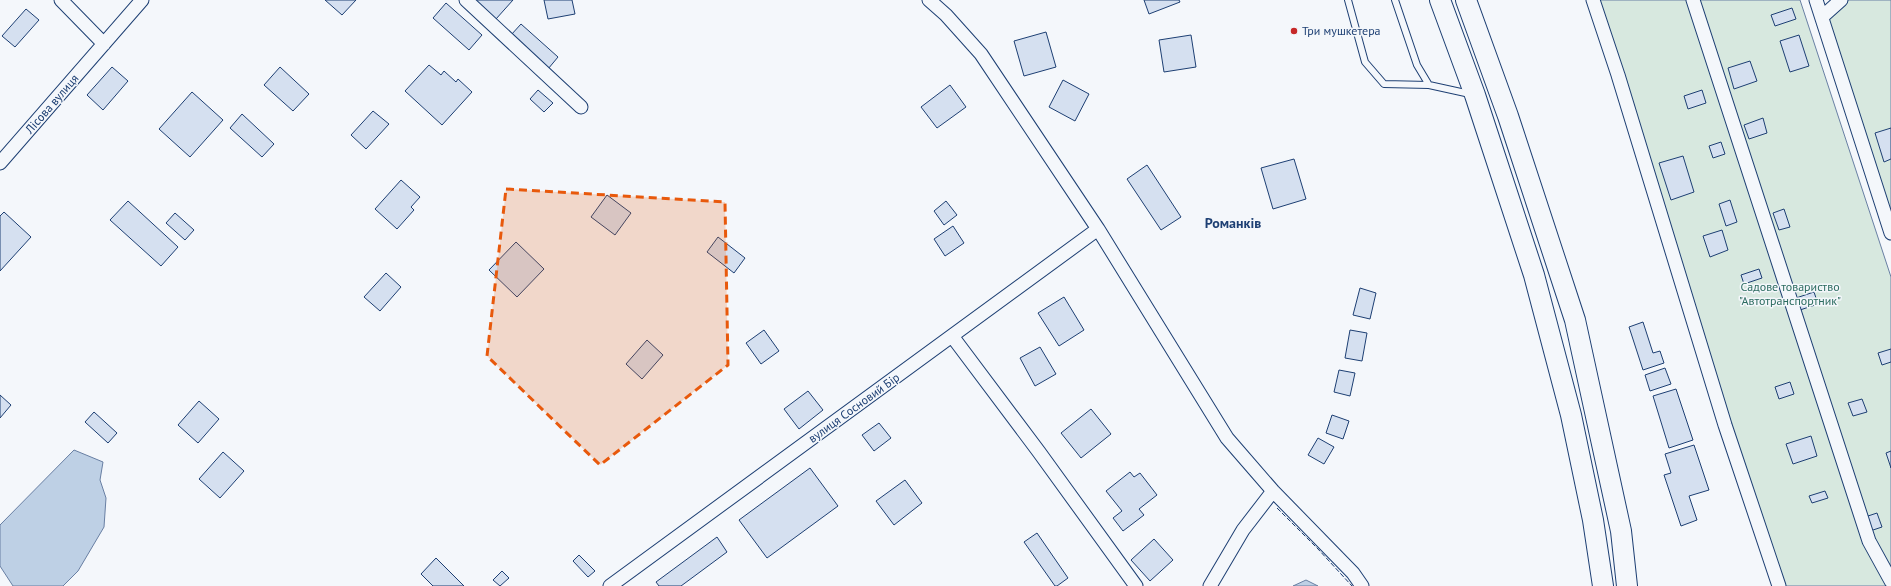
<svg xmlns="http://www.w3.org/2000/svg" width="1891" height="586" viewBox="0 0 1891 586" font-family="'PT Sans',sans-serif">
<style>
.green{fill:#d7e8df;stroke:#687fa3}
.water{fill:#bed0e5;stroke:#687fa3}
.building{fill:#d5e0f0;stroke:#1d3f73}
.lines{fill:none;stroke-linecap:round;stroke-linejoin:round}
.service-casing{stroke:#1d3f73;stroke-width:8}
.minor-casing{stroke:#1d3f73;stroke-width:15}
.primary-casing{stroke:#1d3f73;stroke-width:22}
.service{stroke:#f4f7fb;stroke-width:6}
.minor{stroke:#f4f7fb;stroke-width:13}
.primary{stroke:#f4f7fb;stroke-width:20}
.fence{stroke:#1d3f73;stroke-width:1;stroke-dasharray:5 2;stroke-linecap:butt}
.marked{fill:#e8590c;fill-opacity:0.2;stroke:#e8590c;stroke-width:3;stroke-dasharray:8 5;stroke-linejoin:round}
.poi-dot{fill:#c62828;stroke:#f4f7fb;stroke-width:1.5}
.labels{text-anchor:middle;stroke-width:3;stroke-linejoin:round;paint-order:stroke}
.poi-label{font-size:12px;fill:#1d3f73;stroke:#f4f7fb;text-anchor:start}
.street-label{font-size:12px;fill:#1d3f73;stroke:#f4f7fb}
.park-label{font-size:12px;fill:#2c6c60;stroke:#f4f7fb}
.quarter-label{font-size:14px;font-weight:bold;fill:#1d3f73;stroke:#f4f7fb}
</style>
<rect width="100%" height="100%" fill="#f4f7fb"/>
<!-- green -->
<path class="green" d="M 1591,0 L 1800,0 L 1891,277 L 1891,586 L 1779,586 Z
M 1841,0 L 1891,0 L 1891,233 L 1822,17 Z"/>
<!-- water -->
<path class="water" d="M 74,450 L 103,462 L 100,480 L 106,498 L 104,527 L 78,571 L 63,586 L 13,586 L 0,566 L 0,525 Z
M 1306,580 L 1318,586 L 1293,586 Z"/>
<!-- building -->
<path class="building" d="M 325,0 L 356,0 L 342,15 Z
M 475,0 L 513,0 L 496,19 Z
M 544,0 L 572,0 L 575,14 L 548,19 Z
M 1144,0 L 1179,0 L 1180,2 L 1149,14 Z
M 446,3 L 482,35 L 469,50 L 433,18 Z
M 1792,8 L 1796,19 L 1775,26 L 1771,15 Z
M 26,9 L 39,20 L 15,47 L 2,36 Z
M 521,24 L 558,57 L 548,69 L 511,35 Z
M 1046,32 L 1056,67 L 1024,76 L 1014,41 Z
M 1191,35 L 1196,67 L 1164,72 L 1159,40 Z
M 1799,35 L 1809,66 L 1790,72 L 1780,41 Z
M 1750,61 L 1757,81 L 1734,89 L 1728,68 Z
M 429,65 L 441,75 L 444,71 L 456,82 L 458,79 L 472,92 L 442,125 L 405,91 Z
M 112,67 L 128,81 L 103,110 L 87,95 Z
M 280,67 L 309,94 L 293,111 L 264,85 Z
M 1063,80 L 1089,94 L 1075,121 L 1049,107 Z
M 950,85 L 966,107 L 937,128 L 921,107 Z
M 538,90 L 553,103 L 544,112 L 530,99 Z
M 1702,90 L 1706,103 L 1688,109 L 1684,96 Z
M 192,92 L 223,120 L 190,157 L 159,129 Z
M 373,111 L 389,124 L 366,149 L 351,135 Z
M 242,114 L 274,144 L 262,157 L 230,128 Z
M 1763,118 L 1767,133 L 1749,139 L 1744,125 Z
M 1891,128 L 1891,159 L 1884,162 L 1875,133 Z
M 1721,142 L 1725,154 L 1713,158 L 1709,146 Z
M 1683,156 L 1694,192 L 1671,200 L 1659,163 Z
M 1294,159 L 1306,199 L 1273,209 L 1261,168 Z
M 1147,165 L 1181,217 L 1161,230 L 1127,179 Z
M 401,180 L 420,197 L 411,207 L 414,210 L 397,229 L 375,209 Z
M 607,195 L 631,213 L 615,235 L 591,217 Z
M 1730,200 L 1737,222 L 1726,226 L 1719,204 Z
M 128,201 L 178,247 L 161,266 L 110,220 Z
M 946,201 L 957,215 L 944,225 L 934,211 Z
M 1784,209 L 1790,227 L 1779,230 L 1773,213 Z
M 4,212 L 31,237 L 0,271 L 0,216 Z
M 175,213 L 194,230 L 185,240 L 166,223 Z
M 953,226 L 964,243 L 945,256 L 934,239 Z
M 1722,230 L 1728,250 L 1710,257 L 1703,236 Z
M 718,237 L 745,258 L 734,273 L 707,252 Z
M 516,242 L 544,269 L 517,297 L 489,270 Z
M 1759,269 L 1762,278 L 1744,284 L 1741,275 Z
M 386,273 L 401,287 L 380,311 L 364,297 Z
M 1360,288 L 1376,293 L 1370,319 L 1353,315 Z
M 1814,292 L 1818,304 L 1800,310 L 1796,298 Z
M 1064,297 L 1084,330 L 1059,346 L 1038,313 Z
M 1643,322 L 1653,353 L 1660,351 L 1664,363 L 1643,370 L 1629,327 Z
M 764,330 L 779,351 L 761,364 L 746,343 Z
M 1350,330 L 1367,333 L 1362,361 L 1345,358 Z
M 647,340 L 663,355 L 642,379 L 626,364 Z
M 1040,347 L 1056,374 L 1035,386 L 1020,358 Z
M 1891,349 L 1891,362 L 1882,365 L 1878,353 Z
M 1665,368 L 1671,384 L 1650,391 L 1645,375 Z
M 1339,370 L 1355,373 L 1350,396 L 1334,392 Z
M 1790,382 L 1794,394 L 1779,399 L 1775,387 Z
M 1676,389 L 1693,440 L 1669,448 L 1653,396 Z
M 808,391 L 823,410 L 799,429 L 784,409 Z
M 0,395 L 11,405 L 0,418 Z
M 1862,399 L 1867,412 L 1853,416 L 1848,403 Z
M 199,401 L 219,419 L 198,443 L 178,425 Z
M 1091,409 L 1111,434 L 1081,458 L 1061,433 Z
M 94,412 L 117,433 L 108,443 L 85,422 Z
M 1332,415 L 1349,421 L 1343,439 L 1326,433 Z
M 879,423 L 891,438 L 874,451 L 862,435 Z
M 1811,436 L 1817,456 L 1793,464 L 1786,444 Z
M 1318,438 L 1334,447 L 1324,464 L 1308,455 Z
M 1694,445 L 1709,490 L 1689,496 L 1697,520 L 1681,526 L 1664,475 L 1671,473 L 1665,454 Z
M 1891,451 L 1891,468 L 1886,453 Z
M 223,452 L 244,471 L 220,498 L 199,479 Z
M 810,468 L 838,506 L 767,558 L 739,520 Z
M 1130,472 L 1134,477 L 1140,473 L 1157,495 L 1139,509 L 1144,515 L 1123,531 L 1113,518 L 1122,511 L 1106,491 Z
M 905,480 L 922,503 L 894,525 L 876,501 Z
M 1825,491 L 1828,498 L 1812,503 L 1809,496 Z
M 1877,513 L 1882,527 L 1870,531 L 1865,517 Z
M 1037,533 L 1068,578 L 1057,586 L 1055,586 L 1024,542 Z
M 717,537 L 727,552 L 681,586 L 659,586 L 656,582 Z
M 1154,539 L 1173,560 L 1150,581 L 1131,560 Z
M 579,555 L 595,571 L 588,577 L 573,561 Z
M 436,558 L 464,586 L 433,586 L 421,574 Z
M 502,571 L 509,578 L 500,586 L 493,580 Z"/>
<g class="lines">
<!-- service casing -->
<g class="service-casing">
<path id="service" d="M 1348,0 L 1365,62 L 1384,84 L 1429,85
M 1395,0 L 1417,65 L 1429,85 L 1470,94"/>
</g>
<!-- minor casing -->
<g class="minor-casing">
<path id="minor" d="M 61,0 L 104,44
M 466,0 L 581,107
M 929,0 L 946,15 L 981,54 L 1098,229 L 1227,438 L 1273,491 L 1353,573 L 1362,586
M 1593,0 L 1618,75 L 1725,425 L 1779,586
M 1693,0 L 1869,541 L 1891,581
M 1816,0 L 1891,233
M 1822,17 L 1841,0
M 0,163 L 142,0
M 952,336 L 1039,452 L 1136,586
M 610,586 L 1098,229
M 1210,586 L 1243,530 L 1273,491"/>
</g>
<!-- primary casing -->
<g class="primary-casing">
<path id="primary" d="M 1440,0 L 1475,95 L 1534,275 L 1571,415 L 1593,520 L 1603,586
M 1466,0 L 1508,116 L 1575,320 L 1621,531 L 1627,586"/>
</g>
<!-- service -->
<use href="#service" class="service"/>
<!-- minor -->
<use href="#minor" class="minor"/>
<!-- primary -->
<use href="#primary" class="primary"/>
<!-- fence -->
<path class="fence" d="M 1277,508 L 1318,549 L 1352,586"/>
</g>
<!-- marked area -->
<path class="marked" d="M 506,189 L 725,202 L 728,365 L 600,465 L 487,356 Z"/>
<!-- markers -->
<circle class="poi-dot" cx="1294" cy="31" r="4"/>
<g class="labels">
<!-- poi labels -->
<g class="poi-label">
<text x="1302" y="35">Три мушкетера</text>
</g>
<!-- street labels -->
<g class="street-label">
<text transform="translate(52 104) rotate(-49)" y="4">Лісова вулиця</text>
<text transform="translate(854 408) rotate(-36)" y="4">вулиця Сосновий Бір</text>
</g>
<!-- park labels -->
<g class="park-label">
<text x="1790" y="291">Садове товариство<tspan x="1790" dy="14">"Автотранспортник"</tspan></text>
</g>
<!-- quarter labels -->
<g class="quarter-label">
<text x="1233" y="228">Романків</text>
</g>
</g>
</svg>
